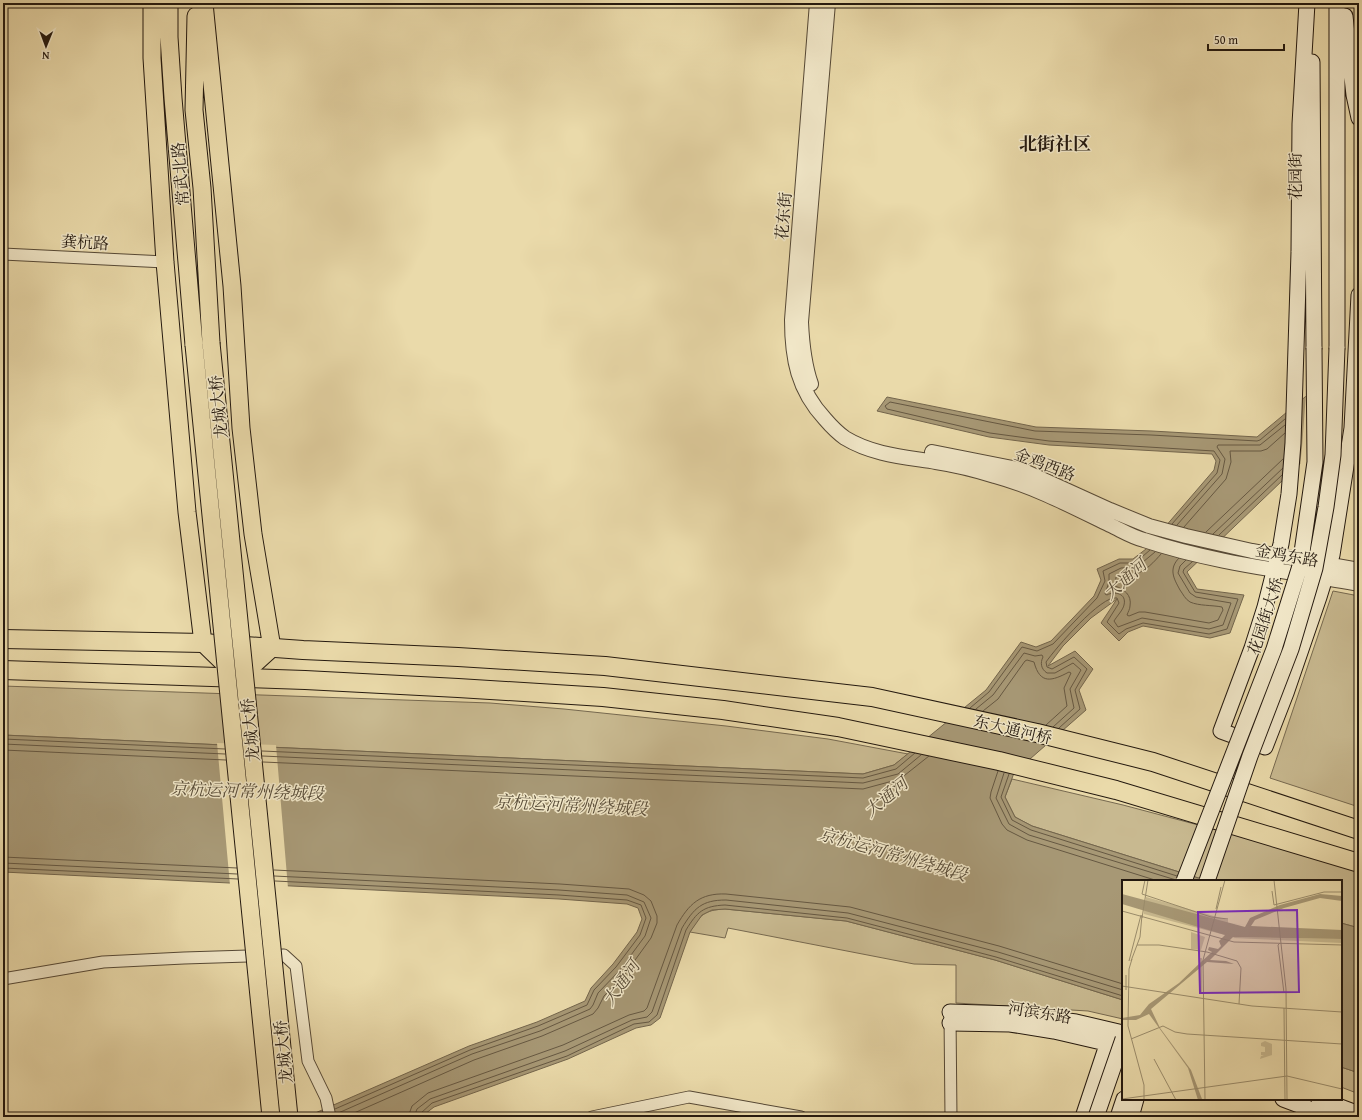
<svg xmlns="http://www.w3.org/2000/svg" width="1362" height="1120" viewBox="0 0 1362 1120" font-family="'Gentium Book Plus','Noto Serif SC',serif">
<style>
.green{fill:#c8b990;stroke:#766950}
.water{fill:#a79875;stroke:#73654c}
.pier{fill:#eadaaa}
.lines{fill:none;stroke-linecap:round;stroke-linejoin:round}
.shore{stroke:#665842;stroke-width:1}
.minor-casing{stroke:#564936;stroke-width:13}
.tertiary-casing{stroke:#564936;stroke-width:16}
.secondary-casing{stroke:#24190f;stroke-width:17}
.primary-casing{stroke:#24190f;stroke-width:19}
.trunk-casing{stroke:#24190f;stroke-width:20}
.minor{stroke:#f1e7c8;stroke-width:11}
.tertiary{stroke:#f1e7c8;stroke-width:14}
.secondary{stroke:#f1e7c8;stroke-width:15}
.primary{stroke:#eadaaa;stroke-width:17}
.trunk{stroke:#eadaaa;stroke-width:18}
.secondary-bridge-casing{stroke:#24190f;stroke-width:17;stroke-linecap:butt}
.primary-bridge-casing{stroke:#24190f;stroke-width:19;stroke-linecap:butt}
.secondary-bridge{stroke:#f1e7c8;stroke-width:15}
.primary-bridge{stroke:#eadaaa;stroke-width:17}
.labels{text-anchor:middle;stroke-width:3;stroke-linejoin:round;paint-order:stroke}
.street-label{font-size:16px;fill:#24190f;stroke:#f1e7c8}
.water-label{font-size:17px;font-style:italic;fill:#584c38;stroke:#f1e7c8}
.quarter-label{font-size:18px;font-weight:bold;fill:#24190f;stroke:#f1e7c8}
.inset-road{fill:none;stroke:#9b8d6c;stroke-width:1}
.view{fill:#7b2cbf;fill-opacity:0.15;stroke:#7b2cbf;stroke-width:2}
.inset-edge{fill:none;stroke:#24190f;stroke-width:2}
</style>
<rect width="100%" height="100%" fill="#eadaaa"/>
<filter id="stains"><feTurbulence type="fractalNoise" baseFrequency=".005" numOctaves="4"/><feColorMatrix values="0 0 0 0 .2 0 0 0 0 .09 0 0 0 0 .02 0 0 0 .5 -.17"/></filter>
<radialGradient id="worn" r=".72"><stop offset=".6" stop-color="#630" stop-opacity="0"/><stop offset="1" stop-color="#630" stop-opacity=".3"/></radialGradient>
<!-- green -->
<path class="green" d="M 1333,591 L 1359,596 L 1359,807 L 1270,778 Z
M 3,686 L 490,703 L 564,709 L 726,726 L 828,739 L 908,754 L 894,765 L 863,774 L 3,735 Z
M 1012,779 L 1123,805 L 1251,839 L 1359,872 L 1359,928 L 1341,923 L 1341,881 L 1208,881 L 1032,826 L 1015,817 L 1005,797 Z
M 725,909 L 846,921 L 995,960 L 1123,1000 L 1123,1019 L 1088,1011 L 956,1003 L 956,965 L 914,964 L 728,928 L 725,938 L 690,932 C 700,915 704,910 725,909 Z
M 1341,1067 L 1359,1073 L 1359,1094 L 1341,1087 Z"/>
<!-- water -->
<path class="water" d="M 1359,358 L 1332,433 L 1187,572 L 1197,589 L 1244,595 L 1230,633 L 1210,638 L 1143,626 L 1128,632 L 1119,641 L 1101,623 L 1117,599 L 1091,618 L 1063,646 L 1048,666 L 1075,651 L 1093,669 L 1079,690 L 1086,710 L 1014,773 L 1005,797 L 1015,817 L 1032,826 L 1208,881 L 1123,881 L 1123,1000 L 995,960 L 846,921 L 725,909 L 712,910 L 702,915 L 690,932 L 660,1018 L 651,1025 L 636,1028 L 568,1059 L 434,1107 L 421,1117 L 306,1117 L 469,1046 L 537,1022 L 585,1001 L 591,988 L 613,964 L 637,932 L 642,919 L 638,908 L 627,904 L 559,899 L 3,872 L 3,735 L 863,774 L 894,765 L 986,690 L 1021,642 L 1036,647 L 1051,641 L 1094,596 L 1101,580 L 1097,569 L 1119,559 L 1133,559 L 1146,549 L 1214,470 L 1216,461 L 1212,454 L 1049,445 L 989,437 L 877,411 L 887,397 L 1036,427 L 1152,431 L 1257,437 L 1305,397 Z
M 1341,923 L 1359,928 L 1359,1073 L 1341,1067 Z"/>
<!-- pier -->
<path class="pier" d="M 1357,357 L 1352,425 L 1333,434 L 1300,467 L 1302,447 L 1306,394 Z
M 217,743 L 276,745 L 288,888 L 230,885 Z"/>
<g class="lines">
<!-- shore -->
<path class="shore" d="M 1172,524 L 1217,473 L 1220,460 L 1214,451 L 1049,441 L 990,433 L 887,409 L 885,406 L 890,402 L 1035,431 L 1151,435 L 1257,441 L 1260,440 L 1285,419
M 1177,525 L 1222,474 L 1225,459 L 1217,447 L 1218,445 L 1260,445 L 1285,425
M 1184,527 L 1226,479 L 1231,462 L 1230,451 L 1261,451 L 1267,449 L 1285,433
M 1206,532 L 1283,459
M 1213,534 L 1283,468
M 1219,535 L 1282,475
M 1155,552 L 1137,567 L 1121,568 L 1109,574 L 1109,582 L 1105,594 L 1107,595 C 1114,591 1127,593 1124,605 C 1123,610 1117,616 1114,621 L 1118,627 L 1142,618 L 1209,629 L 1223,625 L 1231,603 L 1196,597 L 1190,593 L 1178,573 L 1180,566 L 1186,560
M 1161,554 C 1155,561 1145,572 1135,574 C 1128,575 1123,573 1116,577 L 1115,586 C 1124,589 1132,595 1130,606 C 1130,609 1128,612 1127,615 L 1129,616 L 1139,612 L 1145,612 L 1209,623 L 1218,620 L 1223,610 L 1222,607 C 1212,605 1199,606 1190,602 C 1185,599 1183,594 1180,590 C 1174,579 1168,569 1179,558
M 970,708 L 989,692 L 1022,647 L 1037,651 L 1053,644 L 1097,598 L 1105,581 L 1103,571 L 1120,563 L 1135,563 L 1150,550
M 976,709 L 993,695 L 1024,653 L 1035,656 L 1042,655 L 1043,657 C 1040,663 1041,669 1047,673 L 1055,673 L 1073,663 L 1081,670 L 1070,689 L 1074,708 L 1053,727
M 983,711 L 998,699 L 1025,661 L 1027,660 L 1034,662 C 1040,685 1052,681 1069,672 L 1071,673 L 1064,688 L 1067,706 L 1046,725
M 1059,728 L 1080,709 L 1075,690 L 1087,669 L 1074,657 L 1052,669 L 1047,667 L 1046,662 C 1055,649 1102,594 1117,598 L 1119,603 L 1107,622 L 1119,634 L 1126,629 L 1143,623 L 1209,634 L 1227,629 L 1238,599 L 1195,592 L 1183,572 L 1184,569 L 1192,562
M 3,739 L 225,749
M 3,744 L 225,754
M 3,750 L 226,760
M 262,751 L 863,778 L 896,769 L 915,753
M 262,756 L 863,783 L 898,774 L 921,755
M 263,762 L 863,789 L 900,779 L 929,756
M 998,771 L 991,792 L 990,798 L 1002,824 L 1007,830 L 1027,840 L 1158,881
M 1004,773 L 996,798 L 1009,824 L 1029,835 L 1176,880
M 1009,774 L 1001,797 L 1012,820 L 1031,830 L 1177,876
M 3,857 L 237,868
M 3,863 L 237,874
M 3,868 L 238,879
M 274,870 L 560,884 L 629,889 L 644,895 L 651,901 L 657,916 L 657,923 L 651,938 L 625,974 L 604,996 L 598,1008 L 593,1014 L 542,1036 L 474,1060 L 345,1117
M 274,876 L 559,890 L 627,895 L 644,902 L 651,918 L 645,936 L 620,970 L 598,993 L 593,1005 L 590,1009 L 540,1031 L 472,1054 L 336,1114
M 275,881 L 559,895 L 627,900 L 641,905 L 646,918 L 640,935 L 616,967 L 594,990 L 587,1005 L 538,1026 L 470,1050 L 335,1109
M 408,1117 L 412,1106 L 428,1093 L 563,1045 L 629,1015 L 644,1011 L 647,1008 L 677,925 C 689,904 700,893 726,894 L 850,907 L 999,946 L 1123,984
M 414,1117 L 417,1109 L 430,1099 L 565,1051 L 632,1020 L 647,1017 L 652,1012 L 682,928 C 694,908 702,900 726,900 L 848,913 L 998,952 L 1123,990
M 419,1117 L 421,1113 L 432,1103 L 567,1056 L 634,1024 L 649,1022 L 657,1015 L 686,930 C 697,912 703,906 725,905 L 847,918 L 996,957 L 1123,996"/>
<!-- minor casing -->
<g class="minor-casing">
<path id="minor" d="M 3,254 L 165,262
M 3,979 L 103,962 L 184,958 L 284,955 L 296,966 L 308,1061 L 326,1098 L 330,1117
M 950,1016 L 951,1117
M 592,1117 L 689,1097 L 801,1117"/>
</g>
<!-- tertiary casing -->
<g class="tertiary-casing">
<path id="tertiary" d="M 817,3 L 792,320 C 792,359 798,390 825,419 C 831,426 838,433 845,438 C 873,455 905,457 936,462 C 956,465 976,470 995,476 C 1035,487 1073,507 1110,525 C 1121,530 1132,537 1144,540 C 1213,563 1287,571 1359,584
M 811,384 C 804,364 802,344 801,322 L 828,3
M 932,452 L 1022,470 L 1110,510 L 1149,526 L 1186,536 L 1252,551 L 1359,570"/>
</g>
<!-- secondary casing -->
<g class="secondary-casing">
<path id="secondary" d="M 1307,3 L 1300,124 L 1299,252 L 1293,443 L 1289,494 L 1281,544 L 1265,607 L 1252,648 L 1221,731 L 1265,747 L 1286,693 L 1319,597 L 1332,555 L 1352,428 L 1359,295
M 1345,16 L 1354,95 L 1359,118
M 1312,62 L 1314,348
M 1337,348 L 1337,3
M 950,1012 L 1014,1014 L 1076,1022 L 1123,1033
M 950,1023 L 1010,1024 L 1054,1031 L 1123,1047
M 1283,1099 L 1331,1117
M 1319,1099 L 1359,1114
M 1083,1117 L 1111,1033
M 1118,1117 L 1124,1099
M 1131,1117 L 1136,1099"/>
</g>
<!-- primary casing -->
<g class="primary-casing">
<path id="primary" d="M 152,3 L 152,58 L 165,262 L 187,512 L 195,577 L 203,643 L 239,678 L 272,648 L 253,534 L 241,428 L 232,286 L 204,3
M 169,3 L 169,37 L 173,98 L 194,345
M 196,16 L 194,110 L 202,188 L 211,343"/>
</g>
<!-- trunk casing -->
<g class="trunk-casing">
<path id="trunk" d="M 3,639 L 203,643 L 303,650 L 458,657 L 605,666 L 872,697 L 1037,733 L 1153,762 L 1359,830
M 3,670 L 305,680 L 458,688 L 603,697 L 723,710 L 838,727 L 999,761 L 1116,790 L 1359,863"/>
</g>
<!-- minor -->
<use href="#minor" class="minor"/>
<!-- tertiary -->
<use href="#tertiary" class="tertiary"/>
<!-- secondary -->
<use href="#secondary" class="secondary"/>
<!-- primary -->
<use href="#primary" class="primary"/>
<!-- trunk -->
<use href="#trunk" class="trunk"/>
<!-- secondary-bridge casing -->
<g class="secondary-bridge-casing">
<path id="secondary-bridge" d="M 1184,881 L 1274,649 L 1300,566 L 1315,462 L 1314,348
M 1207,881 L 1250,756 L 1291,649 L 1315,568 L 1326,507 L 1333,455 L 1337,348
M 1096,1117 L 1123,1039"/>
</g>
<!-- primary-bridge casing -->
<g class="primary-bridge-casing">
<path id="primary-bridge" d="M 211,343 L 289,1117
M 194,345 L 271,1117"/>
</g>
<!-- secondary-bridge -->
<use href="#secondary-bridge" class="secondary-bridge"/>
<!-- primary-bridge -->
<use href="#primary-bridge" class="primary-bridge"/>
</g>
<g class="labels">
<!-- street labels -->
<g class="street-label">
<text transform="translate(180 174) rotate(-95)" y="6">常武北路</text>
<text transform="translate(1295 176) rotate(-90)" y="6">花园街</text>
<text transform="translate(783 216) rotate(-85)" y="6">花东街</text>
<text transform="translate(85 242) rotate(3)" y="6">龚杭路</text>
<text transform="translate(218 407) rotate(-96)" y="6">龙城大桥</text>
<text transform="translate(1045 464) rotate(21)" y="6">金鸡西路</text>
<text transform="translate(1287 555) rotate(10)" y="6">金鸡东路</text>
<text transform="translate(1265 616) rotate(-72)" y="6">花园街大桥</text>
<text transform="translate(1013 729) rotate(13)" y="6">东大通河桥</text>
<text transform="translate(250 730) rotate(-96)" y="6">龙城大桥</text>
<text transform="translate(1040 1012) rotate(9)" y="6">河滨东路</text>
<text transform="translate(283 1052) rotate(-96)" y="6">龙城大桥</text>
</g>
<!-- water labels -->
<g class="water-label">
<text transform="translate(1125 579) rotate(-42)" y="6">大通河</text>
<text transform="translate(247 791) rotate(2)" y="6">京杭运河常州绕城段</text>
<text transform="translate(886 797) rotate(-40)" y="6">大通河</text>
<text transform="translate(571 805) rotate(3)" y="6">京杭运河常州绕城段</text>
<text transform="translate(893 854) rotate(16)" y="6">京杭运河常州绕城段</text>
<text transform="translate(621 983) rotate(-55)" y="6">大通河</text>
</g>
<!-- quarter labels -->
<g class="quarter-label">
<text x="1055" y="150">北街社区</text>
</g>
</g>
<!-- overview -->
<g transform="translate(1122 880)">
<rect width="220" height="220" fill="#eadaaa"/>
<path d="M 24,17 L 106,40 L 106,43 L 125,45 L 103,43 L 24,21 ZM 22,30 L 101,53 L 103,55 L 22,34 ZM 69,52 L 83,57 L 79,70 L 69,69 ZM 113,57 L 220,59 L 220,63 L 110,58 ZM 143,161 L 150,164 L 150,175 L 138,179 L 139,176 L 142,176 L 139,175 L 139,172 L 143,172 L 143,167 L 139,166 L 139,163 Z" fill="#c8b990"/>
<path d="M 0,14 L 123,47 L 128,38 L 158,25 L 198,14 L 220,16 L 220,21 L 198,18 L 162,28 L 133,40 L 129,46 L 220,50 L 220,59 L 111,57 L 88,80 L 104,81 L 112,84 L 85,82 L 29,129 L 38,148 L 69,190 L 80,219 L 76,220 L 66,188 L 27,134 L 14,140 L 0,140 L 0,138 L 18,135 L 27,124 L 57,103 L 79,82 L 90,72 L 86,70 L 87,67 L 96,69 L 99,66 L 97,61 L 103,55 L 0,24 Z" fill="#a79875"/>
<path class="inset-road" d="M 23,0 L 20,14 L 89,37 L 106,39M 152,0 L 164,109 L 165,220M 150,11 L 152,25 L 202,12 L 220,12M 94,29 L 99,7M 0,31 L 112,62 L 220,65M 20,38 L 26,0M 158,63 L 156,65 L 162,113M 15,65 L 37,65 L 85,72 L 115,81 L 119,88 L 117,124M 79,78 L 79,113M 10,79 L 7,89 L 6,146 L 22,205 L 22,220M 7,81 L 19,35M 9,81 L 18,57 L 20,35M 0,106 L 130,126 L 220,132M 4,110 L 4,95M 162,128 L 163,220M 9,159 L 41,146 L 53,152 L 65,154 L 220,164M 32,179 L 54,220M 0,219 L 165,196 L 220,209M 83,220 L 81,80 L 103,0"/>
<path class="view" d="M 175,30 L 177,112 L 78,113 L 76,32 Z"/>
<rect width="220" height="220" class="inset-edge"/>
</g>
<!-- margin -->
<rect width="1362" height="1120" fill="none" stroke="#eadaaa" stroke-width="16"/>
<rect x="4" y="4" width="1354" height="1112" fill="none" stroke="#24190f" stroke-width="2"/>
<rect x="8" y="8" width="1346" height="1104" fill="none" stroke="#24190f"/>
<!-- north arrow -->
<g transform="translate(46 46) rotate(181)" stroke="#f1e7c8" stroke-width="3" paint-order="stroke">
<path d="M0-3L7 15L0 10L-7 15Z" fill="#24190f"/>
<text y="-6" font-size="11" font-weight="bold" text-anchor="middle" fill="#24190f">N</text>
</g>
<!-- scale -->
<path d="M1208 44v6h76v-6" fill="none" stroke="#24190f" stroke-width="2"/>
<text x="1214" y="44" font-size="12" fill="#24190f" stroke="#f1e7c8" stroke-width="3" paint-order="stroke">50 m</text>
<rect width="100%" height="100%" filter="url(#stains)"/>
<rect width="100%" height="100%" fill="url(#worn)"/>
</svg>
